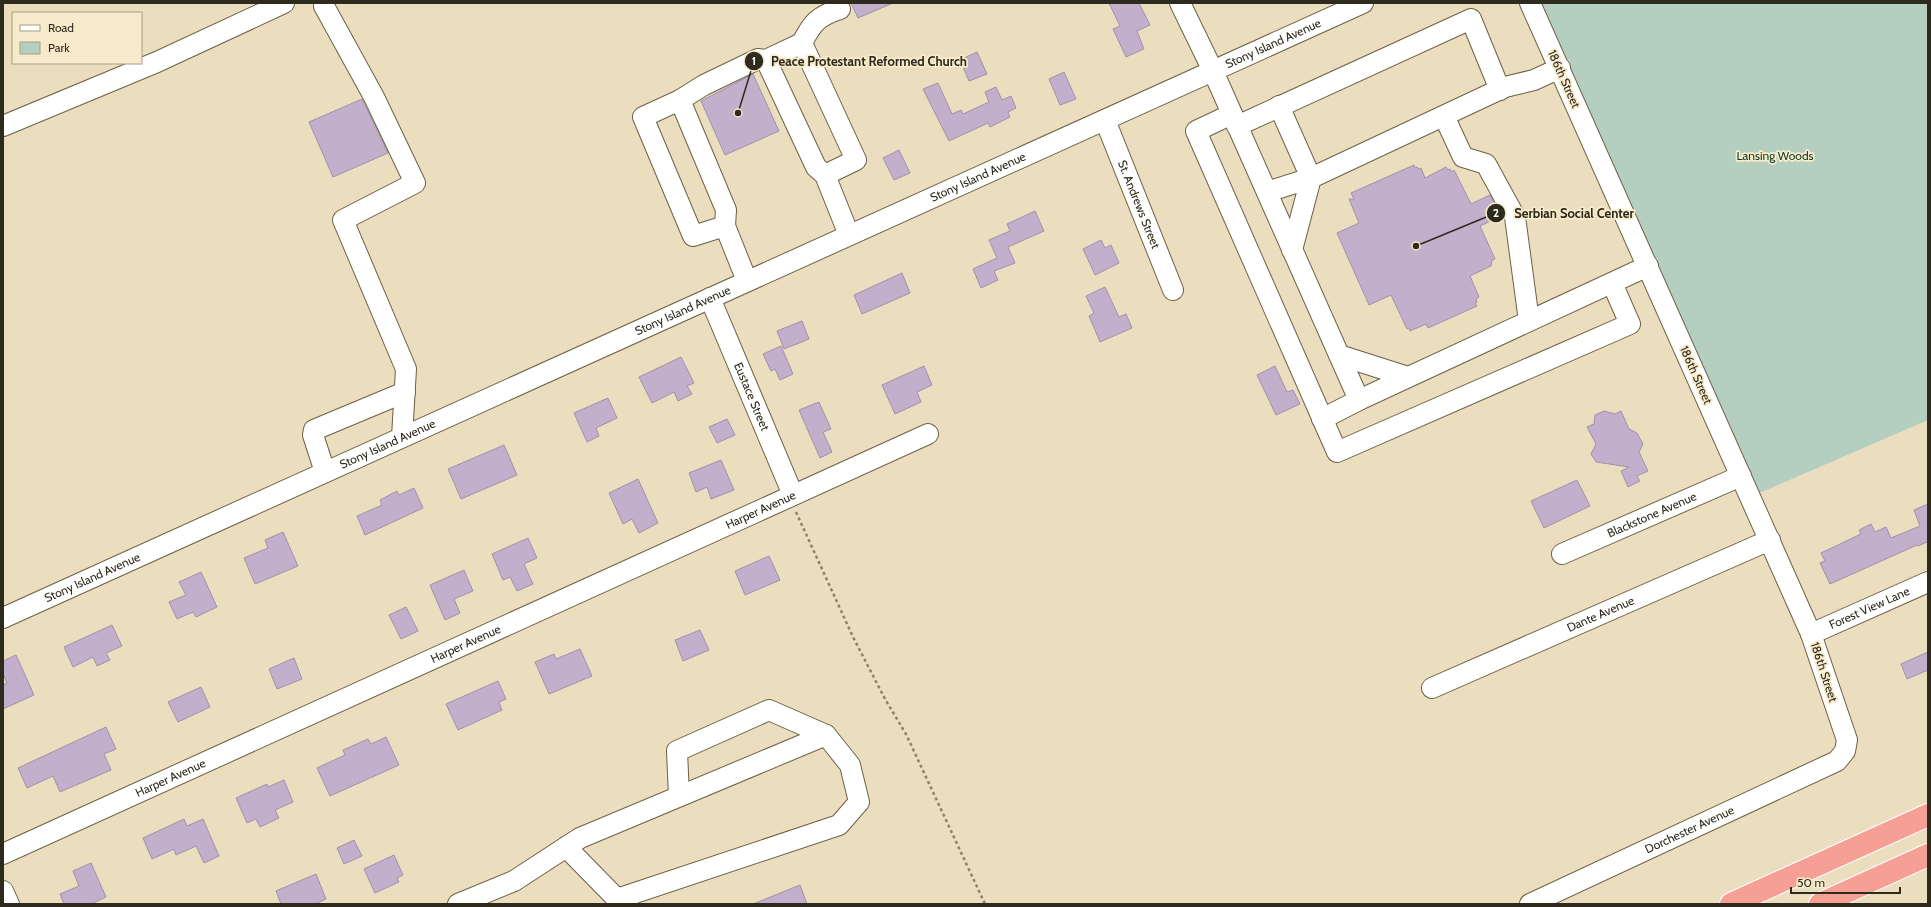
<svg xmlns="http://www.w3.org/2000/svg" width="1931" height="907" viewBox="0 0 1931 907" font-family="Cabin,sans-serif">
<style>
.green{fill:#b4cfbf}
.building{fill:#c1afcb;stroke:#a190ab}
.lines{fill:none;stroke-linecap:round;stroke-linejoin:round}
.minor-casing{stroke:#6c6145;stroke-width:22}
.highway-casing{stroke:#fff;stroke-width:24}
.path{stroke:#8a826d;stroke-width:2.5;stroke-dasharray:3 3;stroke-linecap:butt}
.minor{stroke:#fff;stroke-width:20}
.highway{stroke:#f69f95;stroke-width:22}
.labels{text-anchor:middle;stroke-width:3.5;stroke-linejoin:round;paint-order:stroke}
.street-label{font-size:12px;fill:#2e2a1e;stroke:#f8ebcb}
.park-label{font-size:12px;fill:#0a3925;stroke:#f8ebcb}
.leader{fill:none;stroke:#2e2a1e;stroke-width:1.5}
.callout-dot{fill:#2e2a1e;stroke:#f8ebcb;stroke-width:1.5}
.mark-label{font-size:12px;text-anchor:middle;font-weight:bold;fill:#fff}
.callout-label{font-size:13px;text-anchor:middle;font-weight:bold;fill:#2e2a1e;stroke:#f8ebcb;stroke-width:3.5;stroke-linejoin:round;paint-order:stroke}
</style>
<rect width="100%" height="100%" fill="#ebdebf"/>
<!-- green -->
<path class="green" d="M 1540,3 L 1928,3 L 1928,420 L 1757,494 Z"/>
<!-- building -->
<path class="building" d="M 851,3 L 893,3 L 858,18 Z
M 1109,3 L 1139,3 L 1150,25 L 1137,31 L 1144,49 L 1126,57 L 1113,29 L 1120,26 Z
M 977,52 L 987,74 L 969,81 L 960,60 Z
M 1064,72 L 1076,99 L 1060,105 L 1049,79 Z
M 753,74 L 779,131 L 725,155 L 701,101 Z
M 938,83 L 952,114 L 961,110 L 963,114 L 989,102 L 985,92 L 996,87 L 1002,100 L 1011,96 L 1016,108 L 1008,112 L 1010,117 L 990,127 L 988,123 L 949,141 L 923,89 Z
M 362,99 L 388,153 L 333,177 L 309,122 Z
M 899,150 L 910,173 L 894,180 L 883,158 Z
M 1414,165 L 1415,168 L 1417,167 L 1419,169 L 1421,168 L 1425,178 L 1446,167 L 1448,170 L 1450,169 L 1452,172 L 1454,170 L 1471,204 L 1490,195 L 1501,216 L 1480,226 L 1495,259 L 1492,260 L 1491,266 L 1470,276 L 1479,297 L 1476,299 L 1477,302 L 1475,303 L 1477,306 L 1428,328 L 1426,324 L 1410,331 L 1409,328 L 1407,329 L 1391,295 L 1369,305 L 1337,233 L 1359,223 L 1349,199 L 1354,199 L 1351,193 Z
M 1035,211 L 1044,231 L 1008,247 L 1015,263 L 994,271 L 998,280 L 981,288 L 973,269 L 997,258 L 989,240 L 1010,231 L 1007,224 Z
M 1101,240 L 1105,248 L 1111,245 L 1119,263 L 1095,275 L 1083,249 Z
M 902,273 L 910,293 L 862,314 L 854,295 Z
M 1105,287 L 1119,317 L 1126,314 L 1132,328 L 1100,342 L 1089,316 L 1094,313 L 1086,296 Z
M 802,321 L 809,339 L 784,349 L 777,331 Z
M 781,346 L 793,374 L 780,380 L 775,369 L 771,371 L 763,354 Z
M 681,357 L 694,383 L 687,386 L 692,394 L 678,401 L 674,392 L 652,403 L 639,377 Z
M 924,366 L 932,385 L 917,392 L 921,402 L 895,414 L 882,385 Z
M 1275,366 L 1287,392 L 1293,390 L 1300,404 L 1276,415 L 1257,375 Z
M 608,398 L 617,418 L 596,428 L 599,436 L 587,442 L 574,413 Z
M 819,402 L 831,429 L 823,432 L 832,452 L 820,458 L 799,410 Z
M 1604,411 L 1615,414 L 1621,411 L 1629,429 L 1637,433 L 1643,444 L 1639,452 L 1648,471 L 1637,476 L 1640,481 L 1628,487 L 1621,471 L 1629,467 L 1596,462 L 1591,454 L 1596,444 L 1587,427 L 1594,424 L 1595,415 Z
M 727,419 L 735,435 L 717,443 L 709,427 Z
M 504,445 L 517,475 L 461,499 L 448,469 Z
M 721,460 L 734,490 L 711,499 L 707,487 L 696,492 L 689,473 Z
M 638,479 L 658,523 L 639,533 L 632,519 L 623,524 L 609,493 Z
M 1577,480 L 1590,506 L 1544,528 L 1531,501 Z
M 414,488 L 423,508 L 365,535 L 357,516 L 382,505 L 380,500 L 397,491 L 399,495 Z
M 1928,504 L 1928,543 L 1927,542 L 1918,546 L 1917,545 L 1830,584 L 1820,563 L 1825,561 L 1821,553 L 1861,534 L 1859,530 L 1871,524 L 1875,532 L 1886,527 L 1891,538 L 1920,526 L 1914,510 Z
M 283,532 L 298,566 L 255,584 L 244,558 L 268,548 L 265,540 Z
M 528,538 L 537,558 L 524,564 L 533,584 L 517,591 L 510,577 L 503,580 L 492,554 Z
M 769,556 L 780,580 L 745,595 L 735,571 Z
M 464,570 L 473,591 L 454,599 L 460,613 L 445,620 L 430,585 Z
M 201,572 L 217,607 L 196,617 L 193,612 L 177,619 L 169,602 L 186,595 L 179,582 Z
M 406,607 L 418,631 L 401,639 L 389,615 Z
M 112,625 L 122,646 L 106,653 L 110,660 L 97,666 L 93,657 L 73,667 L 64,647 Z
M 700,630 L 709,650 L 683,661 L 675,640 Z
M 580,649 L 592,676 L 549,694 L 535,662 L 554,654 L 556,659 Z
M 1928,652 L 1928,670 L 1907,679 L 1901,664 Z
M 16,655 L 34,695 L 3,709 L 3,685 L 7,683 L 3,674 L 3,661 Z
M 294,658 L 302,679 L 277,689 L 269,669 Z
M 498,681 L 506,699 L 499,702 L 502,710 L 458,730 L 446,704 Z
M 201,687 L 210,707 L 178,722 L 168,702 Z
M 106,727 L 116,749 L 104,754 L 111,770 L 60,792 L 53,776 L 27,788 L 18,768 Z
M 386,737 L 399,765 L 330,796 L 317,768 L 345,755 L 343,750 L 368,739 L 371,744 Z
M 284,780 L 293,802 L 275,810 L 279,818 L 260,827 L 256,819 L 247,823 L 236,798 L 267,784 L 268,787 Z
M 184,819 L 187,826 L 203,819 L 219,856 L 204,863 L 196,846 L 176,855 L 174,849 L 152,859 L 143,838 Z
M 354,840 L 362,856 L 344,864 L 337,848 Z
M 394,855 L 403,875 L 397,878 L 399,882 L 375,893 L 364,869 Z
M 91,863 L 106,897 L 91,904 L 64,904 L 60,894 L 79,886 L 73,871 Z
M 316,874 L 326,899 L 315,904 L 281,904 L 276,891 Z
M 800,885 L 807,904 L 753,904 Z"/>
<g class="lines">
<!-- minor casing -->
<g class="minor-casing">
<g id="minor">
<path d="M 1180,3 L 1213,71 L 1359,400 L 1322,419"/>
<path d="M 324,6 L 374,97 L 415,183 L 343,220 L 406,369 L 402,437"/>
<path d="M 802,43 C 812,23 818,16 840,9"/>
<path d="M 766,60 L 816,167 L 825,175 L 849,235"/>
<path d="M 680,100 L 726,210 L 725,226 L 747,281"/>
<path d="M 1232,114 L 1196,131 L 1337,452 L 1630,324 L 1612,283"/>
<path d="M 1444,116 L 1463,157 L 1486,164 L 1515,217 L 1529,321"/>
<path id="s1" d="M 1105,120 L 1173,290"/>
<path d="M 3,126 L 157,62 L 284,3"/>
<path d="M 1237,126 L 1471,19 L 1500,90"/>
<path d="M 1267,192 L 1311,178 L 1279,106"/>
<path d="M 725,226 L 693,236 L 643,117 L 680,100 L 704,85 L 758,59 L 766,60 L 802,43 L 856,160 L 825,175"/>
<path d="M 1292,250 L 1311,178 L 1505,87 L 1534,80 L 1560,68"/>
<path id="s2" d="M 710,298 L 793,495"/>
<path d="M 1339,355 L 1408,377"/>
<path d="M 1359,400 L 1648,266"/>
<path d="M 325,472 L 313,435 L 314,430 L 405,392"/>
<path id="s3" d="M 1562,554 L 1741,476"/>
<path id="s4" d="M 3,618 L 1363,3"/>
<path id="s5" d="M 1811,634 L 1928,582"/>
<path id="s6" d="M 1432,688 L 1770,540"/>
<path d="M 566,847 L 617,899 L 839,825 L 859,802 L 850,765 L 826,735 L 769,710 L 677,751 L 679,796"/>
<path id="s7" d="M 3,854 L 928,434"/>
<path d="M 3,891 L 9,904"/>
<path d="M 458,904 L 514,881 L 580,838 L 826,735"/>
<path id="s8" d="M 1530,904 L 1837,761 L 1845,751 L 1847,740 L 1811,634 L 1530,3"/>
</g>
</g>
<!-- highway casing -->
<g class="highway-casing">
<path id="highway" d="M 1731,904 L 1928,815
M 1820,904 L 1928,855"/>
</g>
<!-- path -->
<path class="path" d="M 796,512 L 853,637 L 885,699 L 906,734 L 985,904"/>
<!-- minor -->
<use href="#minor" class="minor"/>
<!-- highway -->
<use href="#highway" class="highway"/>
</g>
<g class="labels">
<!-- street labels -->
<g class="street-label">
<text dy="4" stroke="none"><textPath href="#s4" startOffset="1394">Stony Island Avenue</textPath></text>
<text transform="translate(1564 79) rotate(66)" y="4">186th Street</text>
<text dy="4" stroke="none"><textPath href="#s4" startOffset="1070">Stony Island Avenue</textPath></text>
<text dy="4" stroke="none"><textPath href="#s1" startOffset="91">St. Andrews Street</textPath></text>
<text dy="4" stroke="none"><textPath href="#s4" startOffset="746">Stony Island Avenue</textPath></text>
<text transform="translate(1696 375) rotate(66)" y="4">186th Street</text>
<text dy="4" stroke="none"><textPath href="#s2" startOffset="107">Eustace Street</textPath></text>
<text dy="4" stroke="none"><textPath href="#s4" startOffset="422">Stony Island Avenue</textPath></text>
<text dy="4" stroke="none"><textPath href="#s7" startOffset="832">Harper Avenue</textPath></text>
<text dy="4" stroke="none"><textPath href="#s3" startOffset="98">Blackstone Avenue</textPath></text>
<text dy="4" stroke="none"><textPath href="#s4" startOffset="98">Stony Island Avenue</textPath></text>
<text dy="4" stroke="none"><textPath href="#s5" startOffset="64">Forest View Lane</textPath></text>
<text dy="4" stroke="none"><textPath href="#s6" startOffset="184">Dante Avenue</textPath></text>
<text dy="4" stroke="none"><textPath href="#s7" startOffset="508">Harper Avenue</textPath></text>
<text transform="translate(1824 672) rotate(72)" y="4">186th Street</text>
<text dy="4" stroke="none"><textPath href="#s7" startOffset="184">Harper Avenue</textPath></text>
<text dy="4" stroke="none"><textPath href="#s8" startOffset="176">Dorchester Avenue</textPath></text>
</g>
<!-- park labels -->
<g class="park-label">
<text x="1775" y="160">Lansing Woods</text>
</g>
</g>
<!-- callouts -->
<path class="leader" d="M738 113L754 61M1416 246L1496 213"/>
<g class="callout-dot">
<circle cx="738" cy="113" r="4"/>
<circle cx="1416" cy="246" r="4"/>
<circle cx="754" cy="61" r="10"/>
<circle cx="1496" cy="213" r="10"/>
</g>
<g class="mark-label">
<text x="754" y="65">1</text>
<text x="1496" y="217">2</text>
</g>
<g class="callout-label">
<text x="869" y="66">Peace Protestant Reformed Church</text>
<text x="1574" y="218">Serbian Social Center</text>
</g>
<!-- border -->
<rect width="1931" height="907" fill="none" stroke="#2e2a1e" stroke-width="8"/>
<!-- legend -->
<rect x="12" y="12" width="130" height="52" fill="#f8ebcb" stroke="#a79e86"/>
<rect x="20" y="25" width="20" height="6" fill="#ffffff" stroke="#a79e86"/>
<text x="48" y="32" font-size="12" fill="#2e2a1e">Road</text>
<rect x="20" y="42" width="20" height="12" fill="#b4cfbf" stroke="#a79e86"/>
<text x="48" y="52" font-size="12" fill="#2e2a1e">Park</text>
<!-- scale -->
<path d="M1791 887v6h109v-6" fill="none" stroke="#2e2a1e" stroke-width="2"/>
<text x="1797" y="887" font-size="12" fill="#2e2a1e" stroke="#f8ebcb" stroke-width="3" paint-order="stroke">50 m</text>
</svg>
